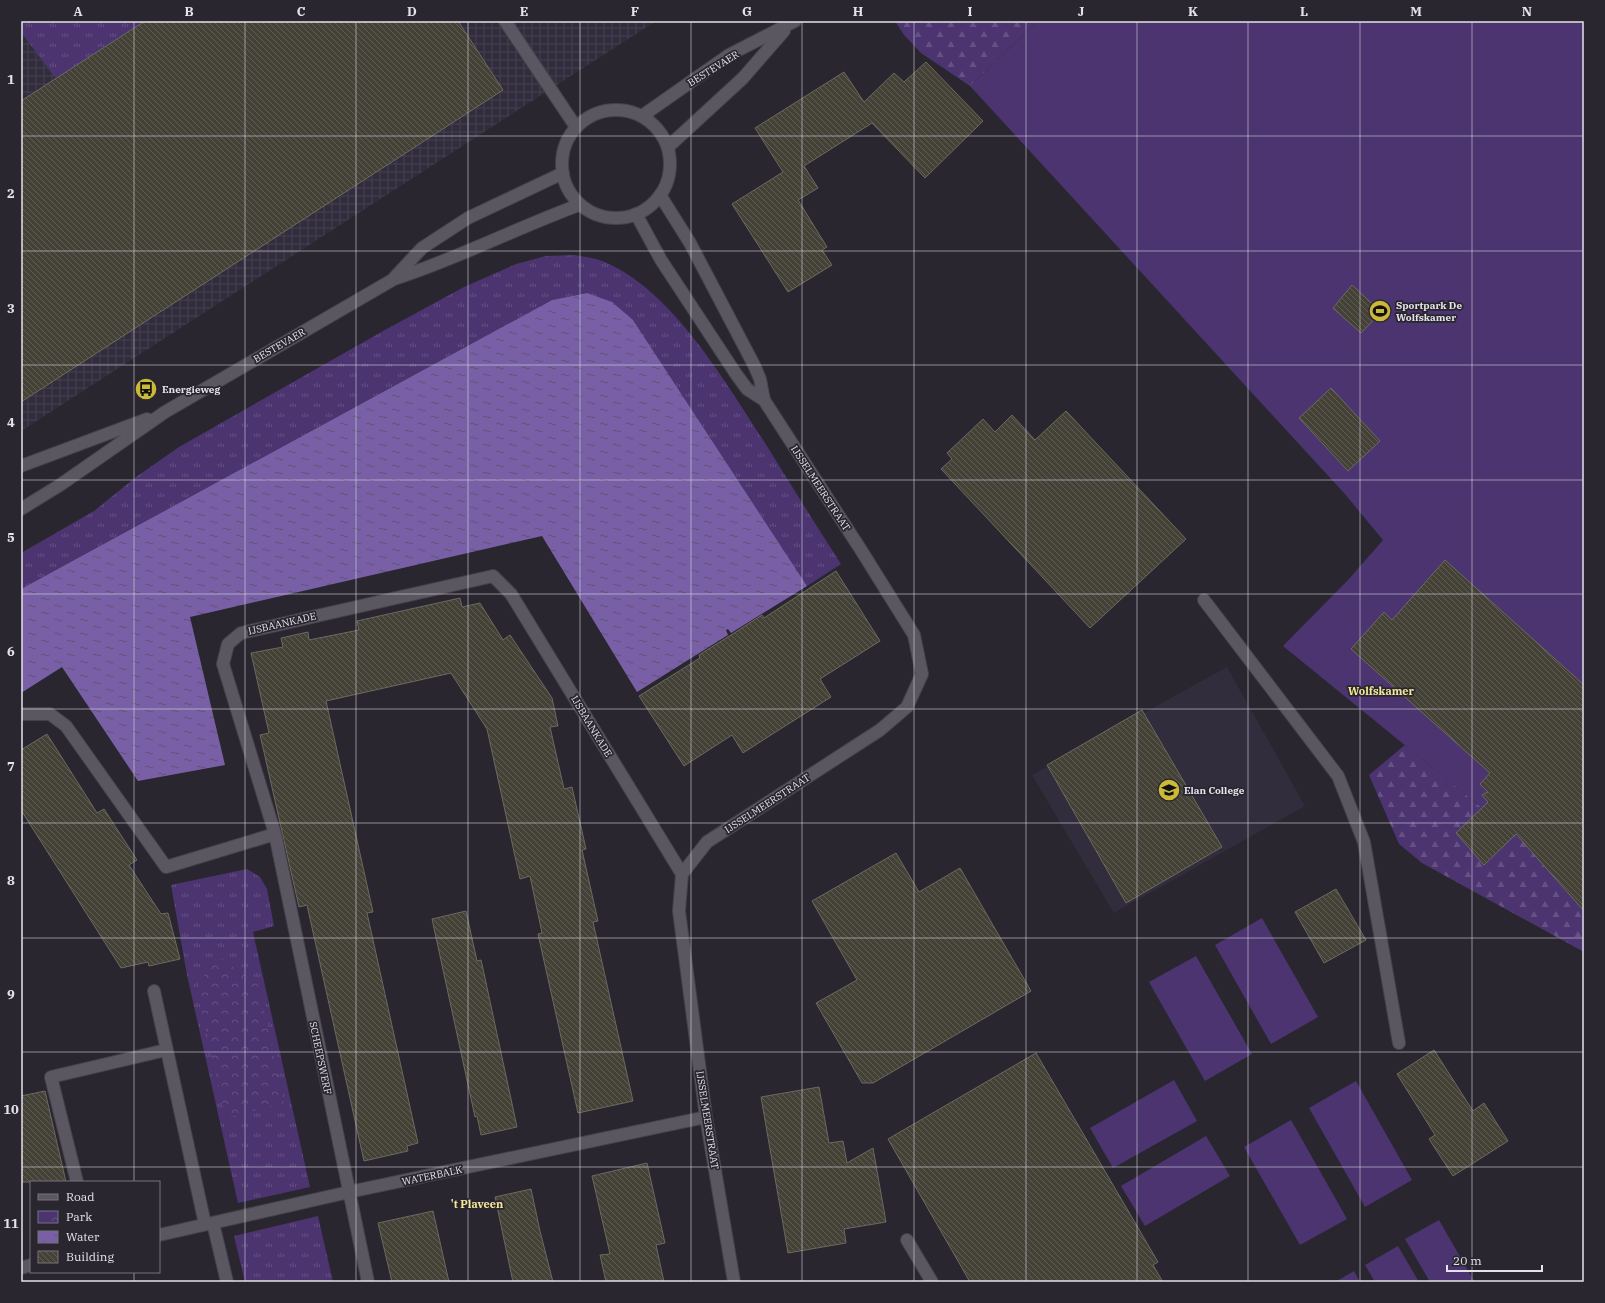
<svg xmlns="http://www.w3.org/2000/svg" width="1605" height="1303" viewBox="0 0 1605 1303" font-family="'IBM Plex Serif',serif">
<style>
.built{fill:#322d3d}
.industrial{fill:url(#industrial-grid)}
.grass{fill:url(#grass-tufts)}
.forest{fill:url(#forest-firs)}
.park{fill:url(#park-crowns)}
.pitch{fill:#4b3470}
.water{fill:url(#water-ripples)}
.building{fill:url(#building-back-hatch);stroke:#6c6a5f}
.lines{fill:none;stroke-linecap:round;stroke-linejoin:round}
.service-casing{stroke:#444249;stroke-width:14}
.minor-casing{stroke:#444249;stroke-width:14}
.tertiary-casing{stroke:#444249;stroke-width:14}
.service{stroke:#5a5762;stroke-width:12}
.minor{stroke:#5a5762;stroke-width:12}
.tertiary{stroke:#5a5762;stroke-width:12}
.grid{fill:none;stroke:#e4e3e9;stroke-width:1;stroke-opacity:0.55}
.labels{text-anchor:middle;stroke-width:3.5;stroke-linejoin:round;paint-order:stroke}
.street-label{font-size:10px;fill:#e4e3e9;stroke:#292630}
.poi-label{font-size:10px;font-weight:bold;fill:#e4e3e9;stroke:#292630;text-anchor:start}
.neighbourhood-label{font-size:11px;font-weight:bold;fill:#f3e798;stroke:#292630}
.neatline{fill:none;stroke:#e4e3e9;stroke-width:1.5}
.grid-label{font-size:13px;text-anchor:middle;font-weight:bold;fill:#e4e3e9}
</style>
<defs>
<pattern id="industrial-grid" width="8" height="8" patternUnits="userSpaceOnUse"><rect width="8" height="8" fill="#322d3d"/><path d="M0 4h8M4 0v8" fill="none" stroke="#464150"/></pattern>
<pattern id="grass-tufts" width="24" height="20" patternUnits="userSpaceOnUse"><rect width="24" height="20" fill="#4b3470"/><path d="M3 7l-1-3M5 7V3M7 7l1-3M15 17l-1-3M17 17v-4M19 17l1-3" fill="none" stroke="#655184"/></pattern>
<pattern id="forest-firs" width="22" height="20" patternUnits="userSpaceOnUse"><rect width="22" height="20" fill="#4b3470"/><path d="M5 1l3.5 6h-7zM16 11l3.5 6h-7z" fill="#655184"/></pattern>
<pattern id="park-crowns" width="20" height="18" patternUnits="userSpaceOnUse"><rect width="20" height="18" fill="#4b3470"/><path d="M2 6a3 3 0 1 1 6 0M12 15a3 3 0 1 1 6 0" fill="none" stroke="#655184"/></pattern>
<pattern id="water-ripples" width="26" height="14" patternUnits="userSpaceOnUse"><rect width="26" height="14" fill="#7960a6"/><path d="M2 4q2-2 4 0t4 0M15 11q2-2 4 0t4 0" fill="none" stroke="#5e5276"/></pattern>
<pattern id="building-back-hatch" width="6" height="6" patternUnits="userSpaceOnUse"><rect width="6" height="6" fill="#444237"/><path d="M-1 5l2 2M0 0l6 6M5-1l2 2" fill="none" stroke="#5f5d54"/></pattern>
</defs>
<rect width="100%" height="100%" fill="#292630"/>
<!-- built -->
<path class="built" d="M 1227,667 L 1305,806 L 1114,913 L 1032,775 Z"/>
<!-- industrial -->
<path class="industrial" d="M 21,21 L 656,21 L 21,431 Z"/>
<!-- grass -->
<path class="grass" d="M 21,21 L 158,21 L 71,99 L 21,32 Z
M 575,255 C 585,257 597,258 607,263 C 674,293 726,383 765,443 C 790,483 815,524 841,564 L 807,586 L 633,320 L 587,293 L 552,300 L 21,589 L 21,553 L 94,511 L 136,477 L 179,447 L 383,331 L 464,287 L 516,264 L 546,256 Z
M 247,869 L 260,877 L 267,889 L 274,926 L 253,932 L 310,1187 L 238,1203 L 187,975 L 171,885 Z
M 318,1216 L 333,1282 L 245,1282 L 234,1236 Z"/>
<!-- forest -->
<path class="forest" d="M 895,21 L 1038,21 L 970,86 L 921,53 L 904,35 Z
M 1405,745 L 1584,891 L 1584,952 L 1422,863 L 1399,844 L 1369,775 Z"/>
<!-- park -->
<path class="park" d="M 218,956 L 259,986 L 284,1103 L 226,1118 L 196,987 Z"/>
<!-- pitch -->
<path class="pitch" d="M 1038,21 L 1584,21 L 1584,891 L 1283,646 L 1349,579 L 1383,540 L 1344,493 L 970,86 Z
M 1262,918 L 1318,1017 L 1271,1044 L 1215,945 Z
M 1196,956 L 1252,1054 L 1205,1081 L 1149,982 Z
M 1174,1080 L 1197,1121 L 1113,1168 L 1090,1128 Z
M 1356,1081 L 1412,1180 L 1365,1207 L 1309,1108 Z
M 1291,1120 L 1347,1219 L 1300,1245 L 1244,1147 Z
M 1206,1136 L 1230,1176 L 1145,1226 L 1121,1186 Z
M 1439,1220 L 1474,1281 L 1473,1282 L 1430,1282 L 1405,1239 Z
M 1398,1246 L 1419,1282 L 1375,1282 L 1365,1265 Z
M 1354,1271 L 1360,1282 L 1335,1282 Z"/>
<!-- water -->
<path class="water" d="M 587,293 L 612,302 L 633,320 L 807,586 L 731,633 L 728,629 L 726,630 L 728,635 L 637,692 L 542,536 L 190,617 L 225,765 L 138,781 L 62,667 L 21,693 L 21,589 L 552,300 Z"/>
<!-- building -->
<path class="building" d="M 145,21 L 458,21 L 503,90 L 21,402 L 21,101 Z
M 926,62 L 983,121 L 925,178 L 872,123 L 804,166 L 818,188 L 798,200 L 827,247 L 822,250 L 832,265 L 788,292 L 732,204 L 783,172 L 755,128 L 844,72 L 864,102 L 894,73 L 904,82 Z
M 1352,285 L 1381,312 L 1361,333 L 1333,308 Z
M 1331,388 L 1380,441 L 1348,471 L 1299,418 Z
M 1066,411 L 1186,539 L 1090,628 L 941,469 L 952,459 L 947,453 L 983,419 L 995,432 L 1012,415 L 1035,440 Z
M 1445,560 L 1584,685 L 1584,911 L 1516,834 L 1484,865 L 1456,833 L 1488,802 L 1482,795 L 1488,792 L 1480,784 L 1490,773 L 1351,649 L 1384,612 L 1392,620 Z
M 836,571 L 880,641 L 820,679 L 831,697 L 774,733 L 743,753 L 732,735 L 684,766 L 639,696 L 700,658 L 699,655 L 731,635 L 762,615 L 764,618 Z
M 460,598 L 462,607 L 480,603 L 503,640 L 510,635 L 552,698 L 558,726 L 550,727 L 564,789 L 572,787 L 586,849 L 582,850 L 598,921 L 593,922 L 633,1101 L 578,1113 L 538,934 L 542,933 L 530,876 L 520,879 L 487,729 L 451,673 L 326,701 L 373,912 L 367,913 L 418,1143 L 407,1146 L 408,1151 L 364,1161 L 307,905 L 299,907 L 264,752 L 260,735 L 269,733 L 251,653 L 283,647 L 281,638 L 308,632 L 309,640 L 359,630 L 357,621 Z
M 1142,710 L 1222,847 L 1126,903 L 1047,765 Z
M 47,734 L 97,813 L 104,809 L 137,860 L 129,865 L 161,914 L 168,913 L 180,959 L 149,966 L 148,962 L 121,968 L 21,810 L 21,750 Z
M 896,853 L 919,892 L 960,868 L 1031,991 L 873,1083 L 862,1083 L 816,1003 L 857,980 L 812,901 Z
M 1336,889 L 1366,940 L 1324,963 L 1295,912 Z
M 466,911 L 477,961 L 481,960 L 485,978 L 517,1127 L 481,1135 L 477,1116 L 475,1117 L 432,919 Z
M 1434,1050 L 1473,1111 L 1484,1103 L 1508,1141 L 1453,1176 L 1429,1139 L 1435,1135 L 1397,1074 Z
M 1036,1053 L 1158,1262 L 1153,1265 L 1163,1282 L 970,1282 L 888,1139 Z
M 819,1087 L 829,1143 L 843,1141 L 847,1163 L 873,1148 L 886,1222 L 844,1229 L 846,1243 L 788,1253 L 761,1097 Z
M 45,1091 L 66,1182 L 21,1182 L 21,1096 Z
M 647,1163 L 665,1243 L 656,1245 L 664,1282 L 606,1282 L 600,1255 L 610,1254 L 592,1176 Z
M 531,1189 L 540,1231 L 553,1282 L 513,1282 L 495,1197 Z
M 433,1211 L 449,1282 L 392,1282 L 378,1223 Z"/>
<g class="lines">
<!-- service casing -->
<g class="service-casing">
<path id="service" d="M 1204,600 L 1338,776 L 1364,842 L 1399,1043
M 154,991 L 205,1224
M 77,1182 L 51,1077 L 166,1050
M 907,1240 L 932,1282"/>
</g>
<!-- minor casing -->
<g class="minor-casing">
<path id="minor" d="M 505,21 L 576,127
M 660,195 L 690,243 L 754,365 L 760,379 L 764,400 L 861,550 L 914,635 L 922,674 L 907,707 L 880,730 L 707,842 L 682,874 L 679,911 L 706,1117 L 734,1282
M 636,214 L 661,260 L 736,374 L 747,389 L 764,400
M 21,714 L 50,714 L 66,726 L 166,867 L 275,834
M 213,1223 L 227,1282
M 159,1235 L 349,1192 L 706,1117
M 21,1268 L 31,1265
M 368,1282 L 275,834 L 223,664 L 228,644 L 241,633 L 493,576 L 511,594 L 682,874"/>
</g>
<!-- tertiary casing -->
<g class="tertiary-casing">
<path id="tertiary" d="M562 164a54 54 0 1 1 108 0a54 54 0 1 1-108 0Z
M 642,116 L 729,55 L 795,21
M 668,147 L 743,78 L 784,31
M 394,278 L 422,248 L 468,218 L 563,173
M 21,466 L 147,419
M 21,509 L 60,485 L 165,412 L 394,279 C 457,259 516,228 579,205"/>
</g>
<!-- service -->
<use href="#service" class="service"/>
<!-- minor -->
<use href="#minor" class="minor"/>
<!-- tertiary -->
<use href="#tertiary" class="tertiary"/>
</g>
<!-- grid -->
<path class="grid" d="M 134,21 L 134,1182M 245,21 L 245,1282M 356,21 L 356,1282M 468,21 L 468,1282M 580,21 L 580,1282M 691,21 L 691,1282M 802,21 L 802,1282M 914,21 L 914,1282M 1026,21 L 1026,1282M 1137,21 L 1137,1282M 1248,21 L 1248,1282M 1360,21 L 1360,1282M 1472,21 L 1472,1282M 21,136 L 1584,136M 21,251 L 1584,251M 21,365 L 1584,365M 21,480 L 1584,480M 21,594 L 1584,594M 21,709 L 1584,709M 21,823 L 1584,823M 21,938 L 1584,938M 21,1052 L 1584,1052M 21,1167 L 1584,1167M 134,1272 L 134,1282"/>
<!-- icons -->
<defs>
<g id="stadium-disc" transform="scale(1.15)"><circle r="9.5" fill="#ccb938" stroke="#292630"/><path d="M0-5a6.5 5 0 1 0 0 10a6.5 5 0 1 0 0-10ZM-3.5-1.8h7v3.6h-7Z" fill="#111"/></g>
<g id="bus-disc" transform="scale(1.15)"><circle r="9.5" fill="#ccb938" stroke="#292630"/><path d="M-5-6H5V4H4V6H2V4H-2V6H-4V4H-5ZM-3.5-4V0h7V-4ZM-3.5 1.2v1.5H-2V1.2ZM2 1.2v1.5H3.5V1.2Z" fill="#111"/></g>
<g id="school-disc" transform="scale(1.15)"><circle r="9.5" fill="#ccb938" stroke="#292630"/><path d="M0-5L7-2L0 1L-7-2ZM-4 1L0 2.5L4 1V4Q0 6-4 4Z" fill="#111"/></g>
</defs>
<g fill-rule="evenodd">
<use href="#stadium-disc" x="1380" y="311"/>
<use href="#bus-disc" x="146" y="389"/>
<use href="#school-disc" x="1169" y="790"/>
</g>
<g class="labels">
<!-- street labels -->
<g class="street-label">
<text transform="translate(713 68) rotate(-32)" y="4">BESTEVAER</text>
<text transform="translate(279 345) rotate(-30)" y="4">BESTEVAER</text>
<text transform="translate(821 488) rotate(57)" y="4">IJSSELMEERSTRAAT</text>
<text transform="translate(282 623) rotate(-13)" y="4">IJSBAANKADE</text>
<text transform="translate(592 726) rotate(59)" y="4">IJSBAANKADE</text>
<text transform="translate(767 803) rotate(-33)" y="4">IJSSELMEERSTRAAT</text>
<text transform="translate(321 1058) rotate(78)" y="4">SCHEEPSWERF</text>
<text transform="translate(708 1120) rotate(81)" y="4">IJSSELMEERSTRAAT</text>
<text transform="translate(432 1175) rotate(-12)" y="4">WATERBALK</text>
</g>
<!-- poi labels -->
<g class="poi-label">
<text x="1396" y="309">Sportpark De<tspan x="1396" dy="12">Wolfskamer</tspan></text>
<text x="162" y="393">Energieweg</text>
<text x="1184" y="794">Elan College</text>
</g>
<!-- neighbourhood labels -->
<g class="neighbourhood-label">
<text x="1381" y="695">Wolfskamer</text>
<text x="477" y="1208">'t Plaveen</text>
</g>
</g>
<!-- border -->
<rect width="1605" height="1303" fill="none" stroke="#292630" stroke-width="44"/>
<!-- legend -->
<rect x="30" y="1181" width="130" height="92" fill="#292630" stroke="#74727a"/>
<rect x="38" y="1194" width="20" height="6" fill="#5a5762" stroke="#74727a"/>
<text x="66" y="1201" font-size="12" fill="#e4e3e9">Road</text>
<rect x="38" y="1211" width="20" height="12" fill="url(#park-crowns)" stroke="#74727a"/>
<text x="66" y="1221" font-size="12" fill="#e4e3e9">Park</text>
<rect x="38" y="1231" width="20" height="12" fill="url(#water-ripples)" stroke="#74727a"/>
<text x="66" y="1241" font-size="12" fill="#e4e3e9">Water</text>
<rect x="38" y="1251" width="20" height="12" fill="url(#building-back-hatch)" stroke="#74727a"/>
<text x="66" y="1261" font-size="12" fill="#e4e3e9">Building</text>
<!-- scale -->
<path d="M1447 1265v6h95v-6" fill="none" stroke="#e4e3e9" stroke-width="2"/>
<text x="1453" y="1265" font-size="12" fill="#e4e3e9" stroke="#292630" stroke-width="3" paint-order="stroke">20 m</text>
<rect x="22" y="22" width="1561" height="1259" class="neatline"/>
<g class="grid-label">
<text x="78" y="16">A</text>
<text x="189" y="16">B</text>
<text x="301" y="16">C</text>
<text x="412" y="16">D</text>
<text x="524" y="16">E</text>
<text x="635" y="16">F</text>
<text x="747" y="16">G</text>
<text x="858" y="16">H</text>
<text x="970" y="16">I</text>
<text x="1081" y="16">J</text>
<text x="1193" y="16">K</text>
<text x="1304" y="16">L</text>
<text x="1416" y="16">M</text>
<text x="1527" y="16">N</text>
<text x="11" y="84">1</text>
<text x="11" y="198">2</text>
<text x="11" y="313">3</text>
<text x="11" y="427">4</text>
<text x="11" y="542">5</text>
<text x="11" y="656">6</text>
<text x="11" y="771">7</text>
<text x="11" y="885">8</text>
<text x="11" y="999">9</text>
<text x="11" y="1114">10</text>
<text x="11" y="1228">11</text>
</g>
</svg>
